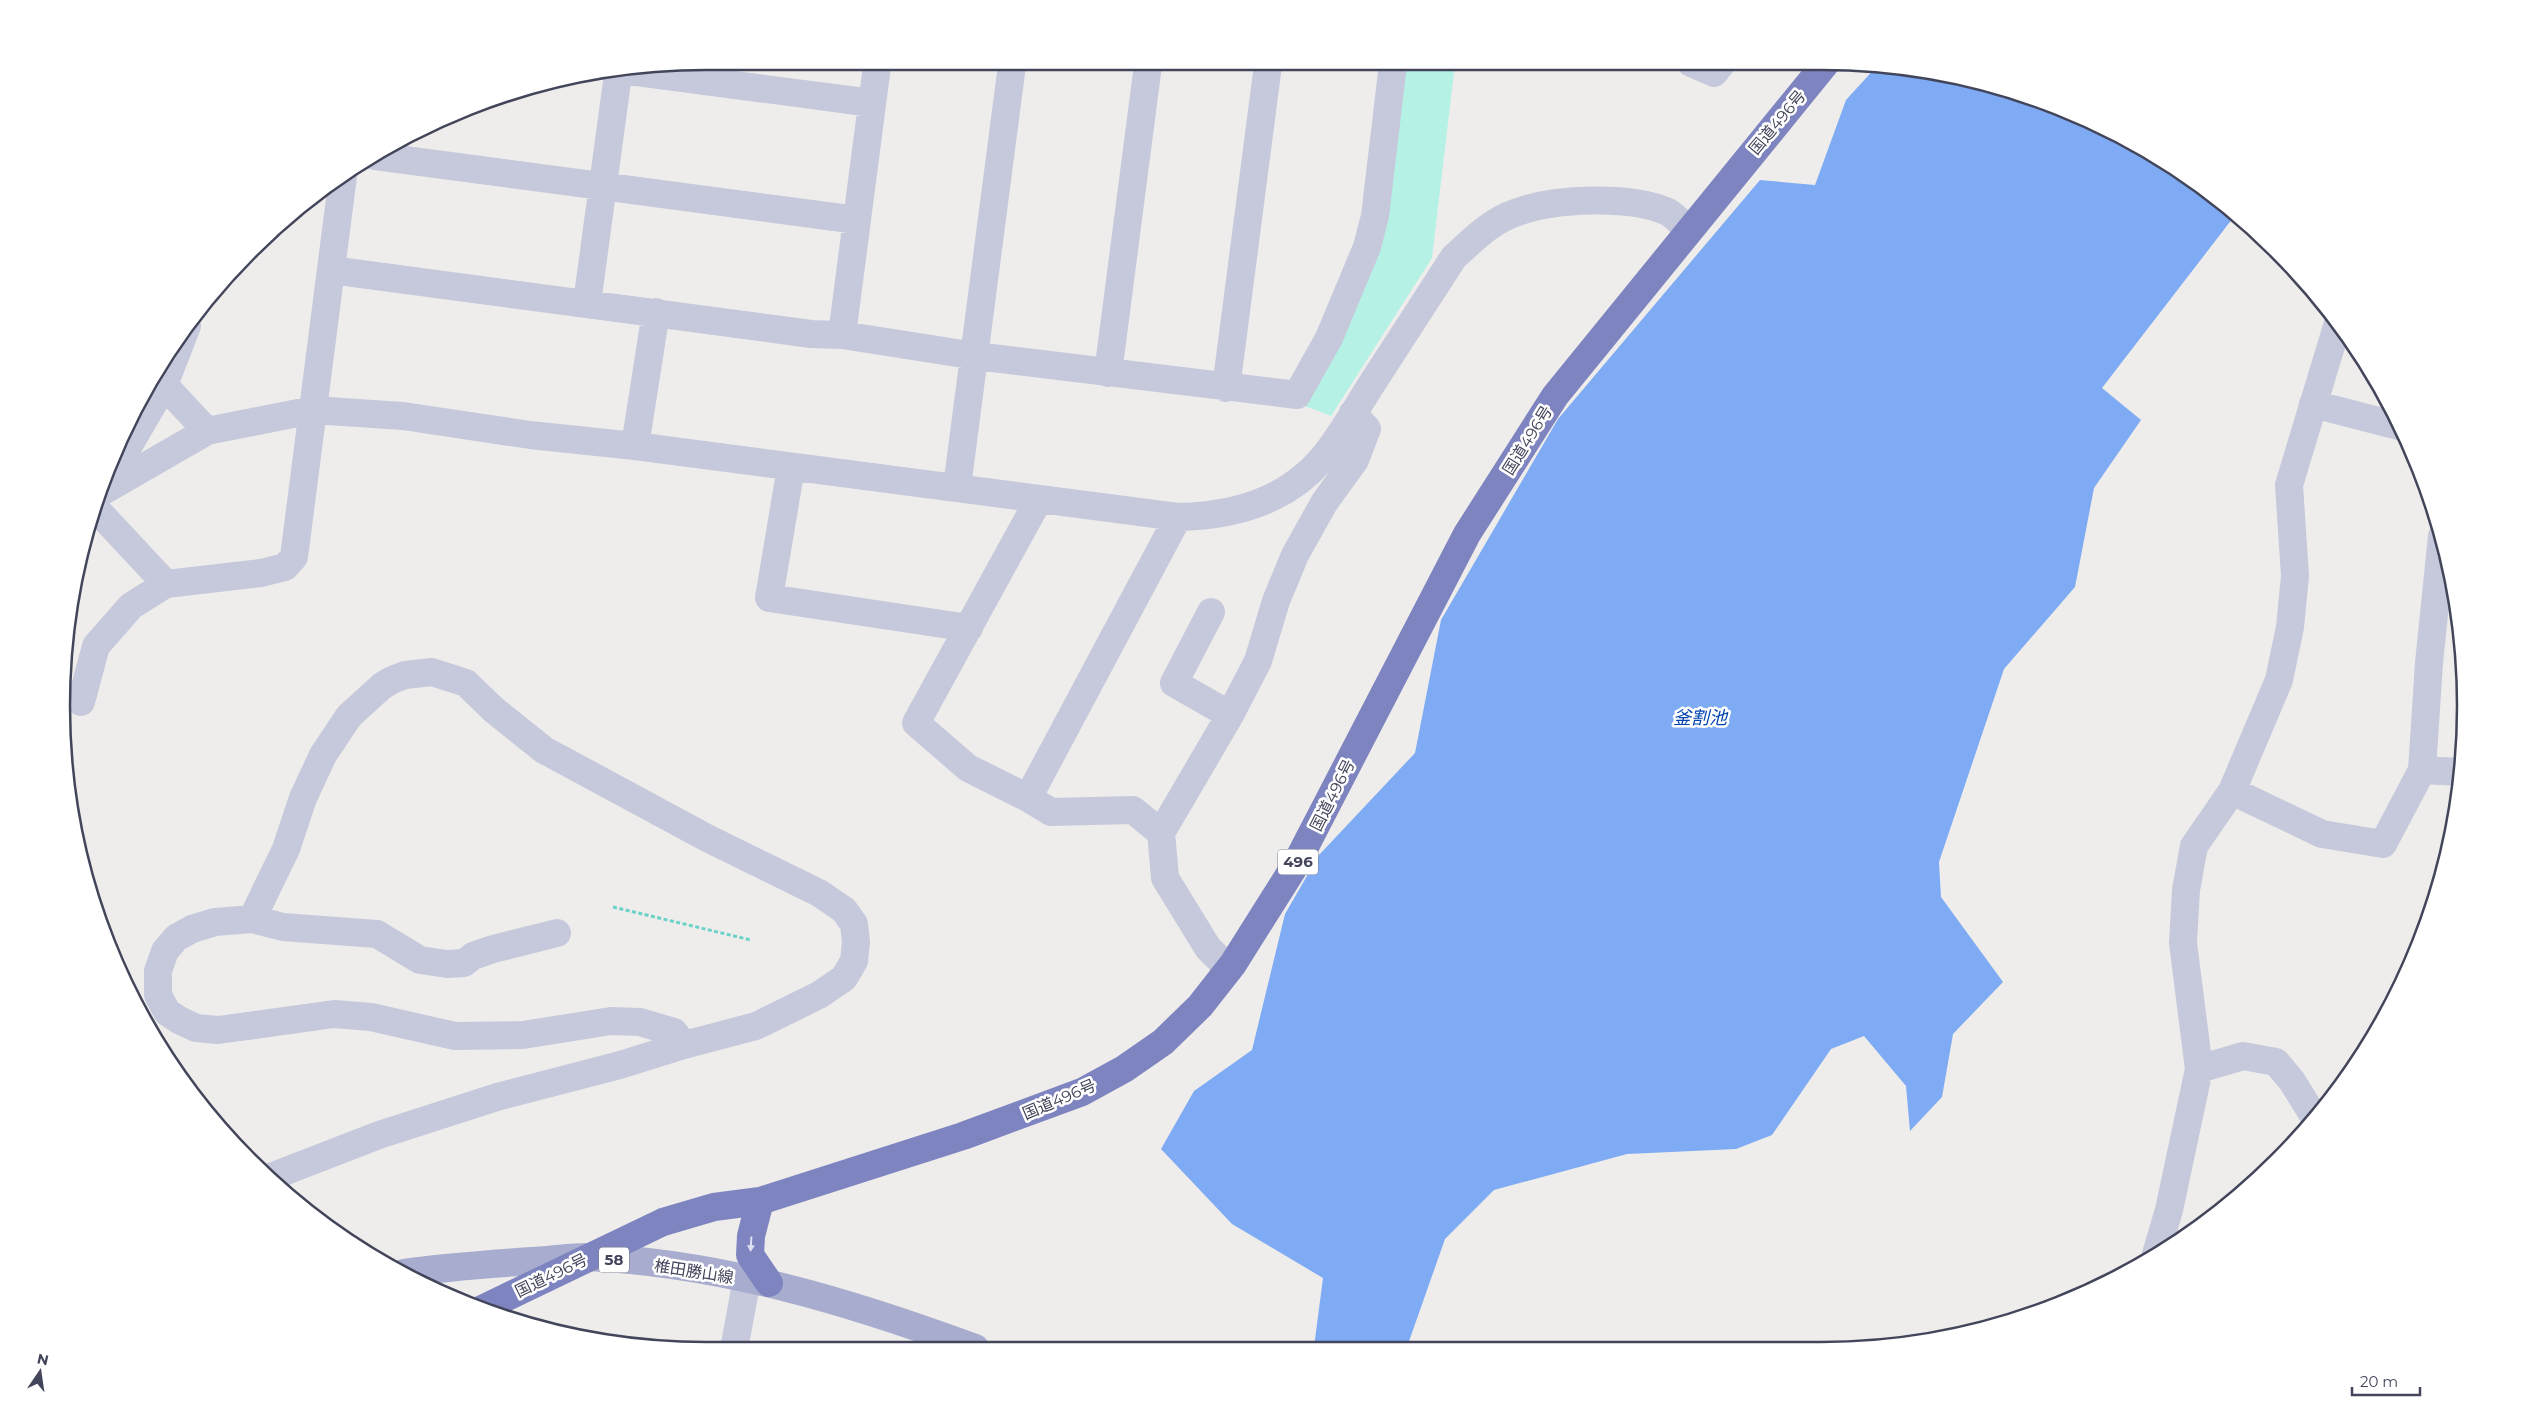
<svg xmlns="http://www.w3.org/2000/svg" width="2527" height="1412" viewBox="0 0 2527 1412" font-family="Montserrat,'Noto Sans JP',sans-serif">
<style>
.green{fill:#b5f2e5}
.water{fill:#7eabf3}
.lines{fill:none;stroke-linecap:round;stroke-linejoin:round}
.path{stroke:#6ad2c9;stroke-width:3;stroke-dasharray:4 2.5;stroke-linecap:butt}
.minor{stroke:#c6c9db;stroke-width:28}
.major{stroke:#a8acce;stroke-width:28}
.highway{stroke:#7e84c0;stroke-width:28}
.oneway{fill:#dfe0ef}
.labels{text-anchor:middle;stroke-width:5;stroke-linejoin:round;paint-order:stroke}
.shield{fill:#fff;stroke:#7b7e8c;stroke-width:1}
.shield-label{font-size:15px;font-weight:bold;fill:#43465b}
.street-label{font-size:16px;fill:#43465b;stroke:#fff}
.water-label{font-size:18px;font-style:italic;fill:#0044b0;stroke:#fff}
.rim{fill:none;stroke:#43465b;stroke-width:2.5}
</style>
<rect width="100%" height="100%" fill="#efedeb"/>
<!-- green -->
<path class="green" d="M 1403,64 L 1455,64 L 1432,258 L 1331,416 L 1305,406 L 1376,252 Z"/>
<!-- water -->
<path class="water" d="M 1877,66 L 2028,95 L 2144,148 L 2236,214 L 2102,388 L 2141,420 L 2094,488 L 2075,587 L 2004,669 L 1939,862 L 1941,897 L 2003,982 L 1953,1034 L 1942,1097 L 1910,1131 L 1906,1086 L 1864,1036 L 1831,1049 L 1772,1135 L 1736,1149 L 1627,1154 L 1494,1190 L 1445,1239 L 1407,1347 L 1314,1347 L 1323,1278 L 1232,1224 L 1161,1149 L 1194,1091 L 1252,1050 L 1285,914 L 1319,855 L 1415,753 L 1441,620 L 1558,419 L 1760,180 L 1815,185 L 1846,100 Z"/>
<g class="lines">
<!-- path -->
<path class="path" d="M 613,907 L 751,940"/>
<!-- minor -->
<path class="minor" d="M 1691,63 L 1714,73 L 1722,63
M 614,69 L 872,103
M 375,156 L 857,220
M 331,270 L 811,334 L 842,335 L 976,356 L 1297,395 L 1329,338 L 1367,247 L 1375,216 L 1393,64
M 587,303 L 619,67
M 842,335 L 877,66
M 1108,373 L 1148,65
M 164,385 L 207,431
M 1226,388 L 1268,65
M 2313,404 L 2402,427
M 635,446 L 656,312
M 791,467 L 769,598 L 969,628
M 957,487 L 1012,65
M 103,490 L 164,385 L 187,326
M 103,491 L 207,431 L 313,410 L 403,416 L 530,435 L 635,446 L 1178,517 C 1231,516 1284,503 1321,460 C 1341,437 1356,408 1373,382 C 1400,340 1427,299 1454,257 C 1472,241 1491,221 1515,213 C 1553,198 1631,195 1668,212 C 1675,216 1682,224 1688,230
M 1039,499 L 916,723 L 968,768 L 1028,798 L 1051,812 L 1133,810 L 1161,833 L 1230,715 L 1258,661 L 1276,601 L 1295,555 L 1324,503 L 1355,460 L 1367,429 L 1353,413
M 95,508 L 166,584 L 261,573 L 285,567 L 294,557 L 343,176
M 1211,612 L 1174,683 L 1230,715
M 81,702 L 96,646 L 131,606 L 166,584
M 2422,770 L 2461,772
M 2232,791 L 2322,834 L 2383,844 L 2422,770 L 2429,663 L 2442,536
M 1028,798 L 1178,517
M 1161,832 L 1165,878 L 1208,948 L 1229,969
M 252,919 L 286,849 L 303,798 L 323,755 L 349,716 L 382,686 L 392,680 L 405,675 L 432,672 L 466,683 L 494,710 L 544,750 L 707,838 L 819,893 L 844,910 L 854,924 L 856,942 L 854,961 L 844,978 L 819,995 L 756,1026 L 684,1045 L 620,1065 L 497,1097 L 379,1135 L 268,1178
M 557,933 L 493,949 L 473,956 L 464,963 L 447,964 L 420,960 L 377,934 L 283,927 L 252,919 L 215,922 L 192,929 L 176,938 L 165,951 L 158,971 L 158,995 L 167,1012 L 179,1020 L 196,1028 L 218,1030 L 334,1014 L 371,1017 L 455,1036 L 523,1035 L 611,1021 L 640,1022 L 674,1032 L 684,1045
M 2199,1069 L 2243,1056 L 2276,1062 L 2292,1081 L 2313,1115
M 2156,1254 L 2169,1210 L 2199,1069 L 2183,943 L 2186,890 L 2194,846 L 2232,791 L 2279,680 L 2290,627 L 2295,576 L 2289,485 L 2338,323
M 734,1349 L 747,1279"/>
<!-- major -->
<path class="major" d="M 403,1273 C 446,1267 489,1264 532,1261 C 550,1260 570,1257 588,1257 C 721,1263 851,1302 975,1348"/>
<!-- highway -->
<path class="highway" d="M 760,1201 L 751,1236 L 750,1255 L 769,1283
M 482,1309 L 663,1222 L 714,1207 L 760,1201 L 963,1136 L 1082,1092 L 1124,1069 L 1163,1042 L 1200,1006 L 1233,964 L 1296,864 L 1467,534 L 1555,396 L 1826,63"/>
</g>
<!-- one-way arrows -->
<defs><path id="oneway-solid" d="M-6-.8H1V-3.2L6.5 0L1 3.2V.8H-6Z" transform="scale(1.25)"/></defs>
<use class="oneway" href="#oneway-solid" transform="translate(751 1244) rotate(93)"/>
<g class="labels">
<!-- shield labels -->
<g class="shield">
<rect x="1278" y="849.5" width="40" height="25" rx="4"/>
<rect x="599" y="1247.5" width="30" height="25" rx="4"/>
</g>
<g class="shield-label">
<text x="1298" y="867">496</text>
<text x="614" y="1265">58</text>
</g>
<!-- street labels -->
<g class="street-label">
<text transform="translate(1777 122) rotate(-50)" y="6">国道496号</text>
<text transform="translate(1527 440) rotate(-58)" y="6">国道496号</text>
<text transform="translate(1332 795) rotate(-63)" y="6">国道496号</text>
<text transform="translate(1059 1099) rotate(-23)" y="6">国道496号</text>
<text transform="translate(694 1271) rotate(9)" y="6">椎田勝山線</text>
<text transform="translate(551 1275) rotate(-26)" y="6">国道496号</text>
</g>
<!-- water labels -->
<g class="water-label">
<text x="1700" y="724">釜割池</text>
</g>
</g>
<!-- crop -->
<path d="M0 0H2527V1412H0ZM706 70H1821A636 636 0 0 1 2457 706V706A636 636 0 0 1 1821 1342H706A636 636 0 0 1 70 706V706A636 636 0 0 1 706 70Z" fill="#fff" fill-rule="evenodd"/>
<path class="rim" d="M706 70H1821A636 636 0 0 1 2457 706V706A636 636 0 0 1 1821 1342H706A636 636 0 0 1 70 706V706A636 636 0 0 1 706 70Z"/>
<!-- north arrow -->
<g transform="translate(40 1372) rotate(13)" stroke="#ffffff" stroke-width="4" paint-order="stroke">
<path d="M0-4L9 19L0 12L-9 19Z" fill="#43465b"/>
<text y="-8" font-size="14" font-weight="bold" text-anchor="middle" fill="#43465b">N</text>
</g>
<!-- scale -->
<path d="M2352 1387v8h68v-8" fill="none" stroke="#43465b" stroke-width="2.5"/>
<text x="2360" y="1387" font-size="15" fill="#43465b" stroke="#ffffff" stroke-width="4" paint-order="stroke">20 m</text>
</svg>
